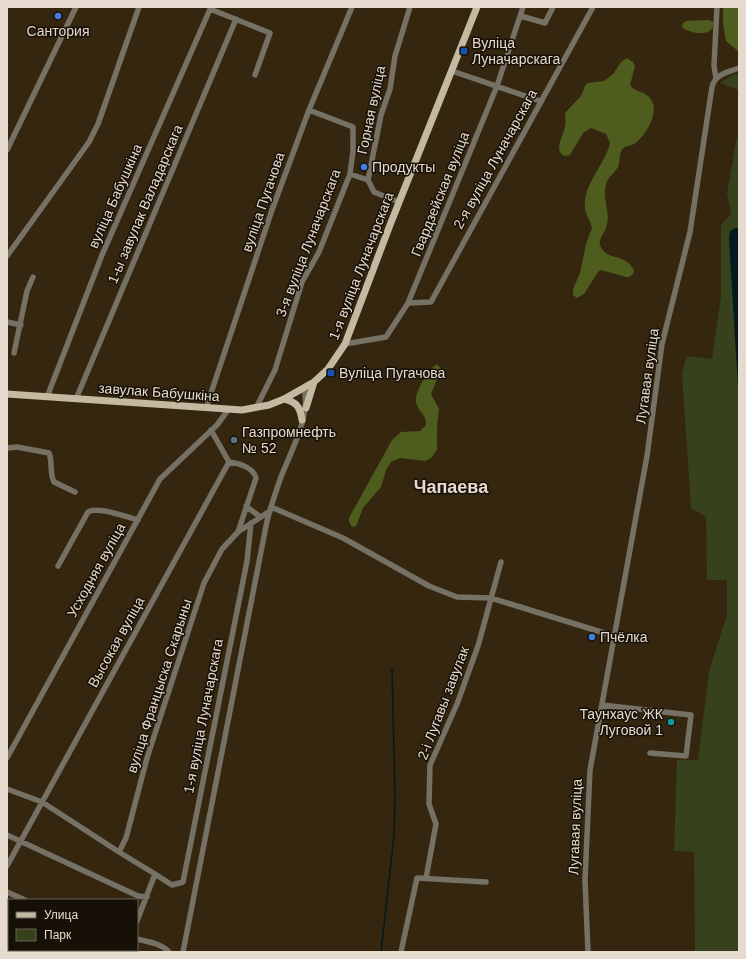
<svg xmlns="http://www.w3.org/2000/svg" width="746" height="959" viewBox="0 0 746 959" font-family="Helvetica,sans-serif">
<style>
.green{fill:#37411b}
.forest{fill:#4e5d1e}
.water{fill:#001a1e}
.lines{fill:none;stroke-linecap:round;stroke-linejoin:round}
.stream{stroke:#001a1e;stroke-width:1.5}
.minor{stroke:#767165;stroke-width:5.5}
.major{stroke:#c4baa1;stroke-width:7}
.shop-dot{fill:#3f7fe0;stroke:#171007;stroke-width:1.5}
.transit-dot{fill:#1a4fb4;stroke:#171007;stroke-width:1.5}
.service-dot{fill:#5c6f8a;stroke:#171007;stroke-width:1.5}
.culture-dot{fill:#0f9aa8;stroke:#171007;stroke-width:1.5}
.labels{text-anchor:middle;stroke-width:3;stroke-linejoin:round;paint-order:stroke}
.poi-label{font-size:14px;fill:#e5dacd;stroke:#171007;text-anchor:start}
.street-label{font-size:14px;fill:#e5dacd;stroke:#171007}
.district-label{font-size:18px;font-weight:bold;fill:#e5dacd;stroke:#171007}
</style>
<rect width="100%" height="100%" fill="#35260f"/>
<!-- green -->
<path class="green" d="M 739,73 L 739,90 L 720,83 L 731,76 Z
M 739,126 L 739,952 L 695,952 L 694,852 L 674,851 L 677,760 L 698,760 L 709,671 L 727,615 L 727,580 L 707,580 L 706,517 L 691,508 L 682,373 L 687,356 L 712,359 L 721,296 L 721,225 L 731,214 L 727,193 Z"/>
<!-- forest -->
<path class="forest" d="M 723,7 L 739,7 L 739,52 L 726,41 L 723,24 Z
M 708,20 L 713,22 C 716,38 689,34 682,27 L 683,23 L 686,21 Z
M 627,58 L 633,62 L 635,66 L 630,85 C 635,92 643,91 649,97 C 661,109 648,131 638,141 C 634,146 626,145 622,149 C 619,155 620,162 618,167 C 614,174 607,177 606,185 C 602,198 610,211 607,224 C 606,234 595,239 602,249 C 610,261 624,253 634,270 L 633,274 L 629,277 L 626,277 L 601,270 L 598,272 L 584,294 L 577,298 L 573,295 L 573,289 L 580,273 L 586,244 L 592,228 C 591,221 585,215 585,207 C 583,184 605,165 610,143 L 606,134 L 591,128 L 583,133 L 570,155 L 564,156 C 553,149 564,136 565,126 C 566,121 565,117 565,113 L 581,96 L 585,86 L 588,83 L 604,81 L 613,74 L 621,62 Z
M 437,364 L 441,369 L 431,394 L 439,409 L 437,427 L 437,450 L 431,458 L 425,461 L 400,458 L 391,462 L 386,470 L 381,487 L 363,508 L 356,526 L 352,527 L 349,522 L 349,518 L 392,440 L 401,432 L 420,431 L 426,425 C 427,415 418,412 416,402 C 414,393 429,368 437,364 Z"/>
<!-- water -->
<path class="water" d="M 735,228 L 739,228 L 739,404 L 729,239 L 730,231 Z"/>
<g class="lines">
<!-- stream -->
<path class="stream" d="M 381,952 L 394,836 L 395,796 L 392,669"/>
<!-- minor -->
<path class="minor" d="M 210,9 L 270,33 L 255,75
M 521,16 L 545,23 L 553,7
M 452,71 L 540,101
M 716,78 L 714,66 L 717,7
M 7,150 L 76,7
M 350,174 L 368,180
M 399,202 L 374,192 L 368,180 L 381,115 L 390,89 L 395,56 L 410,7
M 7,256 L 89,142 L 98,124 L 139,7
M 408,303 L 431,302 L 593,7
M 7,322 L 21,325
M 345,344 L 386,337 L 408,303 L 497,86 L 523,7
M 14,353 L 27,291 L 33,277
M 47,397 L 102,255 L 211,7
M 76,399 L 236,19
M 206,408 L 272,210 L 309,110 L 352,7
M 256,408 L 275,370 L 302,282 L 319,252 L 350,174 L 353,151 L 353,127 L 309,110
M 7,448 L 17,447 L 49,453 C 53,463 49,472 54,482 L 75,492
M 246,506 L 259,516
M 271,507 L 343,538 L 429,586 L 457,597 L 491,598 L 614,636
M 238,532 L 270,511
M 58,566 L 88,512 C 98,506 126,517 138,520
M 602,705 L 691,715 L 686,756 L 650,753
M 7,758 L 160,479 L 217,425 L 228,410
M 7,789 L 42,802 L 119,852
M 7,835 L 138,896 L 147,897
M 7,866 L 229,462 L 211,430
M 155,874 L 172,885 L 183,882 L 247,561 L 251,523
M 426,878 L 436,824 L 429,804 L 430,765 L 457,704 L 478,646 L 501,562
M 7,892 L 25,900
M 137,921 L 155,874 L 119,852 L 126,838 L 147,758 L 204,583 L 222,549 L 238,532 L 256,478 C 254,468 239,463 229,462
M 137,939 C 148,942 161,943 169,952
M 7,942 L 9,943
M 22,950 L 26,952
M 125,952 L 125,950
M 183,952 L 267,521 C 271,506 276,491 281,477 C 291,451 311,416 304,388
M 401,952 L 417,878 L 486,882
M 588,952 L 585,880 L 590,770 L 647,456 L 662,344 L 690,232 L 712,87 C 715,74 728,72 739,68"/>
<!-- major -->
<path class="major" d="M 7,394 L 242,410 L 269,405 L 284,399 L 314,382 L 328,369 L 345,344 L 390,225 L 477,7
M 284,399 C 296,402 300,406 302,420
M 306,408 L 314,382"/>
</g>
<!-- markers -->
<g class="shop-dot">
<circle cx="58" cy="16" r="4"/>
<circle cx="364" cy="167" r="4"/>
<circle cx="592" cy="637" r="4"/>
</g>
<g class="transit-dot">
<rect x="460" y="47" width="8" height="8" rx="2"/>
<rect x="327" y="369" width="8" height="8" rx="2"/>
</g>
<circle class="service-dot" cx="234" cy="440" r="4"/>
<circle class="culture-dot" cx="671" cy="722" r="4"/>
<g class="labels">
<!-- poi labels -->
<g class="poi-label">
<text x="58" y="36" text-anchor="middle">Сантория</text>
<text x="472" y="48">Вуліца<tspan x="472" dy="16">Луначарскага</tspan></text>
<text x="372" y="172">Продукты</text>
<text x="339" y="378">Вуліца Пугачова</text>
<text x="242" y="437">Газпромнефть<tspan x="242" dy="16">№ 52</tspan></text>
<text x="600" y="642">Пчёлка</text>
<text x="663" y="719" text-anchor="end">Таунхаус ЖК<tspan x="663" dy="16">Луговой 1</tspan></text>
</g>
<!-- street labels -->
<g class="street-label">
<text transform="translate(371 110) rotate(-78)" y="5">Горная вуліца</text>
<text transform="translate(495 159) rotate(-61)" y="5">2-я вуліца Луначарскага</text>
<text transform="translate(440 194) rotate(-68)" y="5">Гвардзейская вуліца</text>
<text transform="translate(115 196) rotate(-66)" y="5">вуліца Бабушкіна</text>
<text transform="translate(263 202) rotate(-71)" y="5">вуліца Пугачова</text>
<text transform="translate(145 204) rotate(-67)" y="5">1-ы завулак Валадарскага</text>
<text transform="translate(308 243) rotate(-69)" y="5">3-я вуліца Луначарскага</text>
<text transform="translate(361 266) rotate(-69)" y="5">1-я вуліца Луначарскага</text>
<text transform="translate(647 376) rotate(-82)" y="5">Лугавая вуліца</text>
<text transform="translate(159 392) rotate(4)" y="5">завулак Бабушкіна</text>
<text transform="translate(96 570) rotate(-61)" y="5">Усходняя вуліца</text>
<text transform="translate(116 642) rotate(-61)" y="5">Высокая вуліца</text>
<text transform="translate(159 686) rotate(-72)" y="5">вуліца Францыска Скарыны</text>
<text transform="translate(443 703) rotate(-69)" y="5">2-і Лугавы завулак</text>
<text transform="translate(203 716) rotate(-79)" y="5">1-я вуліца Луначарскага</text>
<text transform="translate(575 827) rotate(-88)" y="5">Лугавая вуліца</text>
</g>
<!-- district labels -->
<g class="district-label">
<text x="451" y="493">Чапаева</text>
</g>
</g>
<!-- border -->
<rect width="746" height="959" fill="none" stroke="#e5dacd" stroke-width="16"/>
<!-- legend -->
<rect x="8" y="899" width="130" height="52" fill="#171007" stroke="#696156"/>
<rect x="16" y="912" width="20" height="6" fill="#c4baa1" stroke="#696156"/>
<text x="44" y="919" font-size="12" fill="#e5dacd">Улица</text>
<rect x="16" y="929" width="20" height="12" fill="#37411b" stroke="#696156"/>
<text x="44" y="939" font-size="12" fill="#e5dacd">Парк</text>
</svg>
